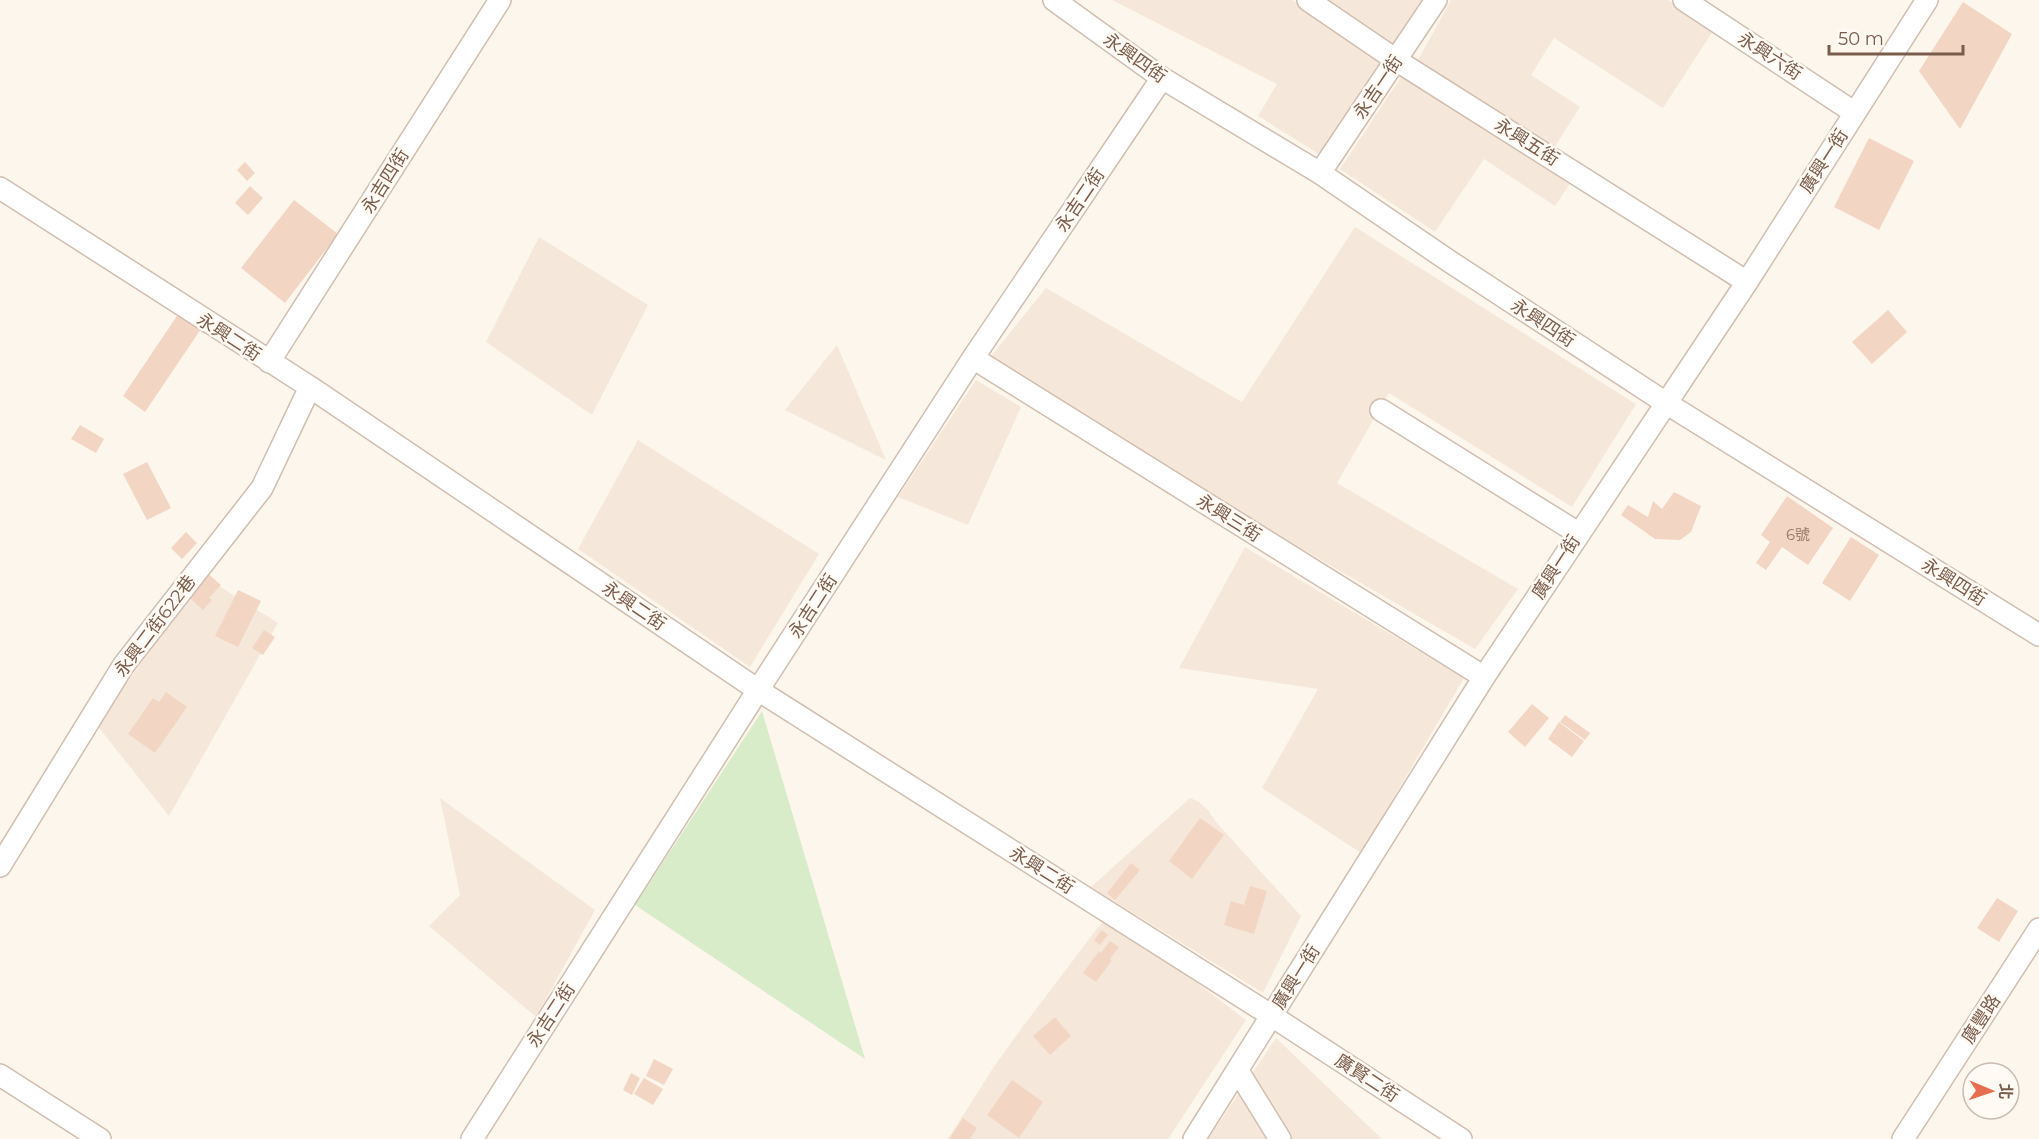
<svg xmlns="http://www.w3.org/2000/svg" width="2039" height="1139" viewBox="0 0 2039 1139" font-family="Montserrat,'Noto Sans TC',sans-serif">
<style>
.residential{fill:#f5e8da}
.green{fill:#d8ecc9}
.building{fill:#f3d5c3}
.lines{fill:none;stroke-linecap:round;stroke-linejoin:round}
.street-casing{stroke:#d1beb0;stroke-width:24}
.street{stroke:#fff;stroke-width:21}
.labels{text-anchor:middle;stroke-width:5;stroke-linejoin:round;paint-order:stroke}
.number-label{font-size:15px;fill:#987a6a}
.street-label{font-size:18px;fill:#7a5c4d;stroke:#fffaf3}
</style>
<rect width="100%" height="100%" fill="#fdf6ec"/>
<!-- residential -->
<path class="residential" d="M 1112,0 L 1292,0 L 1384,62 L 1325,158 L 1258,116 L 1277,84 Z
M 1326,0 L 1426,0 L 1394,48 Z
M 1451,0 L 1668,0 L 1713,31 L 1663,108 L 1554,38 L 1531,75 L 1580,107 L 1554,148 L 1418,60 Z
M 1405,71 L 1571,182 L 1555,206 L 1484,159 L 1435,232 L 1340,169 Z
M 1355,227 L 1636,404 L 1572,507 L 1389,393 L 1337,483 L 1518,589 L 1475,649 L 984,365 L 1046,288 L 1242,402 Z
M 539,237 L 648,305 L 592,415 L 486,342 Z
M 837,345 L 886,460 L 785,410 Z
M 976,380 L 1021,407 L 968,525 L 898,497 Z
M 638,440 L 819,554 L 750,667 L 578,549 Z
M 1245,547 L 1464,678 L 1361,853 L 1262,788 L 1318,689 L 1179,668 Z
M 205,577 L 278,623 L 169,816 L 96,724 Z
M 440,798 L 595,910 L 536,1017 L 429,926 L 460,895 Z
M 1190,798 L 1199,802 L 1208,810 L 1216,822 L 1301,916 L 1263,993 L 1091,887 Z
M 1111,918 L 1246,1020 L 1168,1139 L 948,1139 L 995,1065 L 1024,1025 L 1096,930 L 1102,923 Z
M 1276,1038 L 1382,1139 L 1208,1139 Z"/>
<!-- green -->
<path class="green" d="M 762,711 L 865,1059 L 635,905 Z"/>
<!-- building -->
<path class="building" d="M 1963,2 L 2012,34 L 1960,129 L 1919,71 Z
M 1869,138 L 1914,161 L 1879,230 L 1834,207 Z
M 245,162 L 255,173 L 247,181 L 237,170 Z
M 250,186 L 263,198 L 248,215 L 235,203 Z
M 294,200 L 338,234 L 285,303 L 241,268 Z
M 1888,310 L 1907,332 L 1872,364 L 1852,342 Z
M 179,313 L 201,329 L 145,412 L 123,396 Z
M 80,425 L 104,439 L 96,453 L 71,439 Z
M 147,462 L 171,508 L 147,520 L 123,474 Z
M 1674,492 L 1701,506 L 1691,532 L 1680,540 L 1655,539 L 1621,515 L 1628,505 L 1648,517 L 1653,501 L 1662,509 Z
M 1787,496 L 1833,528 L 1808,565 L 1782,547 L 1766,570 L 1756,563 L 1770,542 L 1761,535 Z
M 186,532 L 197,543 L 182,559 L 171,548 Z
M 1851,537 L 1879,555 L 1850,601 L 1822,583 Z
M 205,571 L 221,585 L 209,598 L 212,600 L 203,610 L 185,594 Z
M 238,590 L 261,601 L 238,647 L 215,636 Z
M 264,630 L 275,637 L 263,655 L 252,648 Z
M 166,692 L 187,707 L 155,753 L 128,734 L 153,698 L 159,702 Z
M 1532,704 L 1549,718 L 1525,747 L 1508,732 Z
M 1565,715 L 1590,733 L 1585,740 L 1560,722 Z
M 1559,722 L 1584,741 L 1572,757 L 1548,739 Z
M 1200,818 L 1224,835 L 1192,879 L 1169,861 Z
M 1131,863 L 1140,870 L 1115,900 L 1107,893 Z
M 1250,886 L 1267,891 L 1254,934 L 1224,925 L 1231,901 L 1244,905 Z
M 1997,898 L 2018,911 L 1999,942 L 1977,928 Z
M 1102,930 L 1108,935 L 1100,945 L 1094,940 Z
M 1110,941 L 1119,947 L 1110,959 L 1112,960 L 1096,982 L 1083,973 L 1099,951 L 1101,953 Z
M 1055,1017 L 1071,1036 L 1050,1055 L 1033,1036 Z
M 654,1059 L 673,1069 L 664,1085 L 646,1076 Z
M 631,1073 L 640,1078 L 632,1095 L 623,1090 Z
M 644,1078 L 663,1089 L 653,1105 L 634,1094 Z
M 1012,1080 L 1043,1102 L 1019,1138 L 987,1115 Z
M 963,1118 L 977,1128 L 970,1139 L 949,1139 Z"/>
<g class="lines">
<!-- street casing -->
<g class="street-casing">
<path id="street" d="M 1054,0 L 1162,78 L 1320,173 L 1446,259 L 1666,403 L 2039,635
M 1308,0 L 1396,60 L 1747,282
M 1684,0 L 1855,113
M 1320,173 L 1436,0
M 0,188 L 310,387 L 758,690 L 1272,1016 L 1461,1139
M 973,358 L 1484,677
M 269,362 L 500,0
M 1381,410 L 1578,533
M 0,866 L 123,666 L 262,488 L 310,387
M 1238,1071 L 1280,1139
M 0,1075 L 100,1139
M 472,1139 L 758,690 L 973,358 L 1162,78
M 1194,1139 L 1484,677 L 1747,282 L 1927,0
M 1903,1139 L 2039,929"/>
</g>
<!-- street -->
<use href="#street" class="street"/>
</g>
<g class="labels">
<!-- number labels -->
<g class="number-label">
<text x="1798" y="540">6號</text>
</g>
<!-- street labels -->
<g class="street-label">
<text transform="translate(1770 56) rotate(33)" y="6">永興六街</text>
<text transform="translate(1135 58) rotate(35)" y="6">永興四街</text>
<text transform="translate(1378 87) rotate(-56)" y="6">永吉一街</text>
<text transform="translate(1527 142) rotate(32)" y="6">永興五街</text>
<text transform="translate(1824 161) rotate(-57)" y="6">廣興一街</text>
<text transform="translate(385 181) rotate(-58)" y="6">永吉四街</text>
<text transform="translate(1080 200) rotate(-56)" y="6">永吉二街</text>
<text transform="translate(1543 323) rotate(33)" y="6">永興四街</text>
<text transform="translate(229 337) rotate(33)" y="6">永興二街</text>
<text transform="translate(1229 518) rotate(32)" y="6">永興三街</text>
<text transform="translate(1556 567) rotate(-57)" y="6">廣興一街</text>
<text transform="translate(1954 582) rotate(32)" y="6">永興四街</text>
<text transform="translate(634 606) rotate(34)" y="6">永興二街</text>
<text transform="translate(813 606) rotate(-57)" y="6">永吉二街</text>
<text transform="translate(155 626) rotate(-53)" y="6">永興二街622巷</text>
<text transform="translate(1042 870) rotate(32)" y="6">永興二街</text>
<text transform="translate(1296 977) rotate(-58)" y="6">廣興一街</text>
<text transform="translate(551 1015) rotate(-57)" y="6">永吉二街</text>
<text transform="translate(1981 1019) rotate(-57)" y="6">廣豐路</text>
<text transform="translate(1367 1078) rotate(33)" y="6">廣賢二街</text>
</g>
</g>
<!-- north arrow -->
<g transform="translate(1991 1091) rotate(92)"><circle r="28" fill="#fffaf3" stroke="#cabbb1" stroke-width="1.5"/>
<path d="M0-4.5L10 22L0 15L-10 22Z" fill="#e76f51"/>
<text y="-9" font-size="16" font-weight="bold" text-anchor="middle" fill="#7a5c4d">北</text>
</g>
<!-- scale -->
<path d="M1829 45v9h134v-9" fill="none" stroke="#7a5c4d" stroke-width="3"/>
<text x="1838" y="45" font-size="18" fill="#7a5c4d" stroke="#fffaf3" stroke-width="4.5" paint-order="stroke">50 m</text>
</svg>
